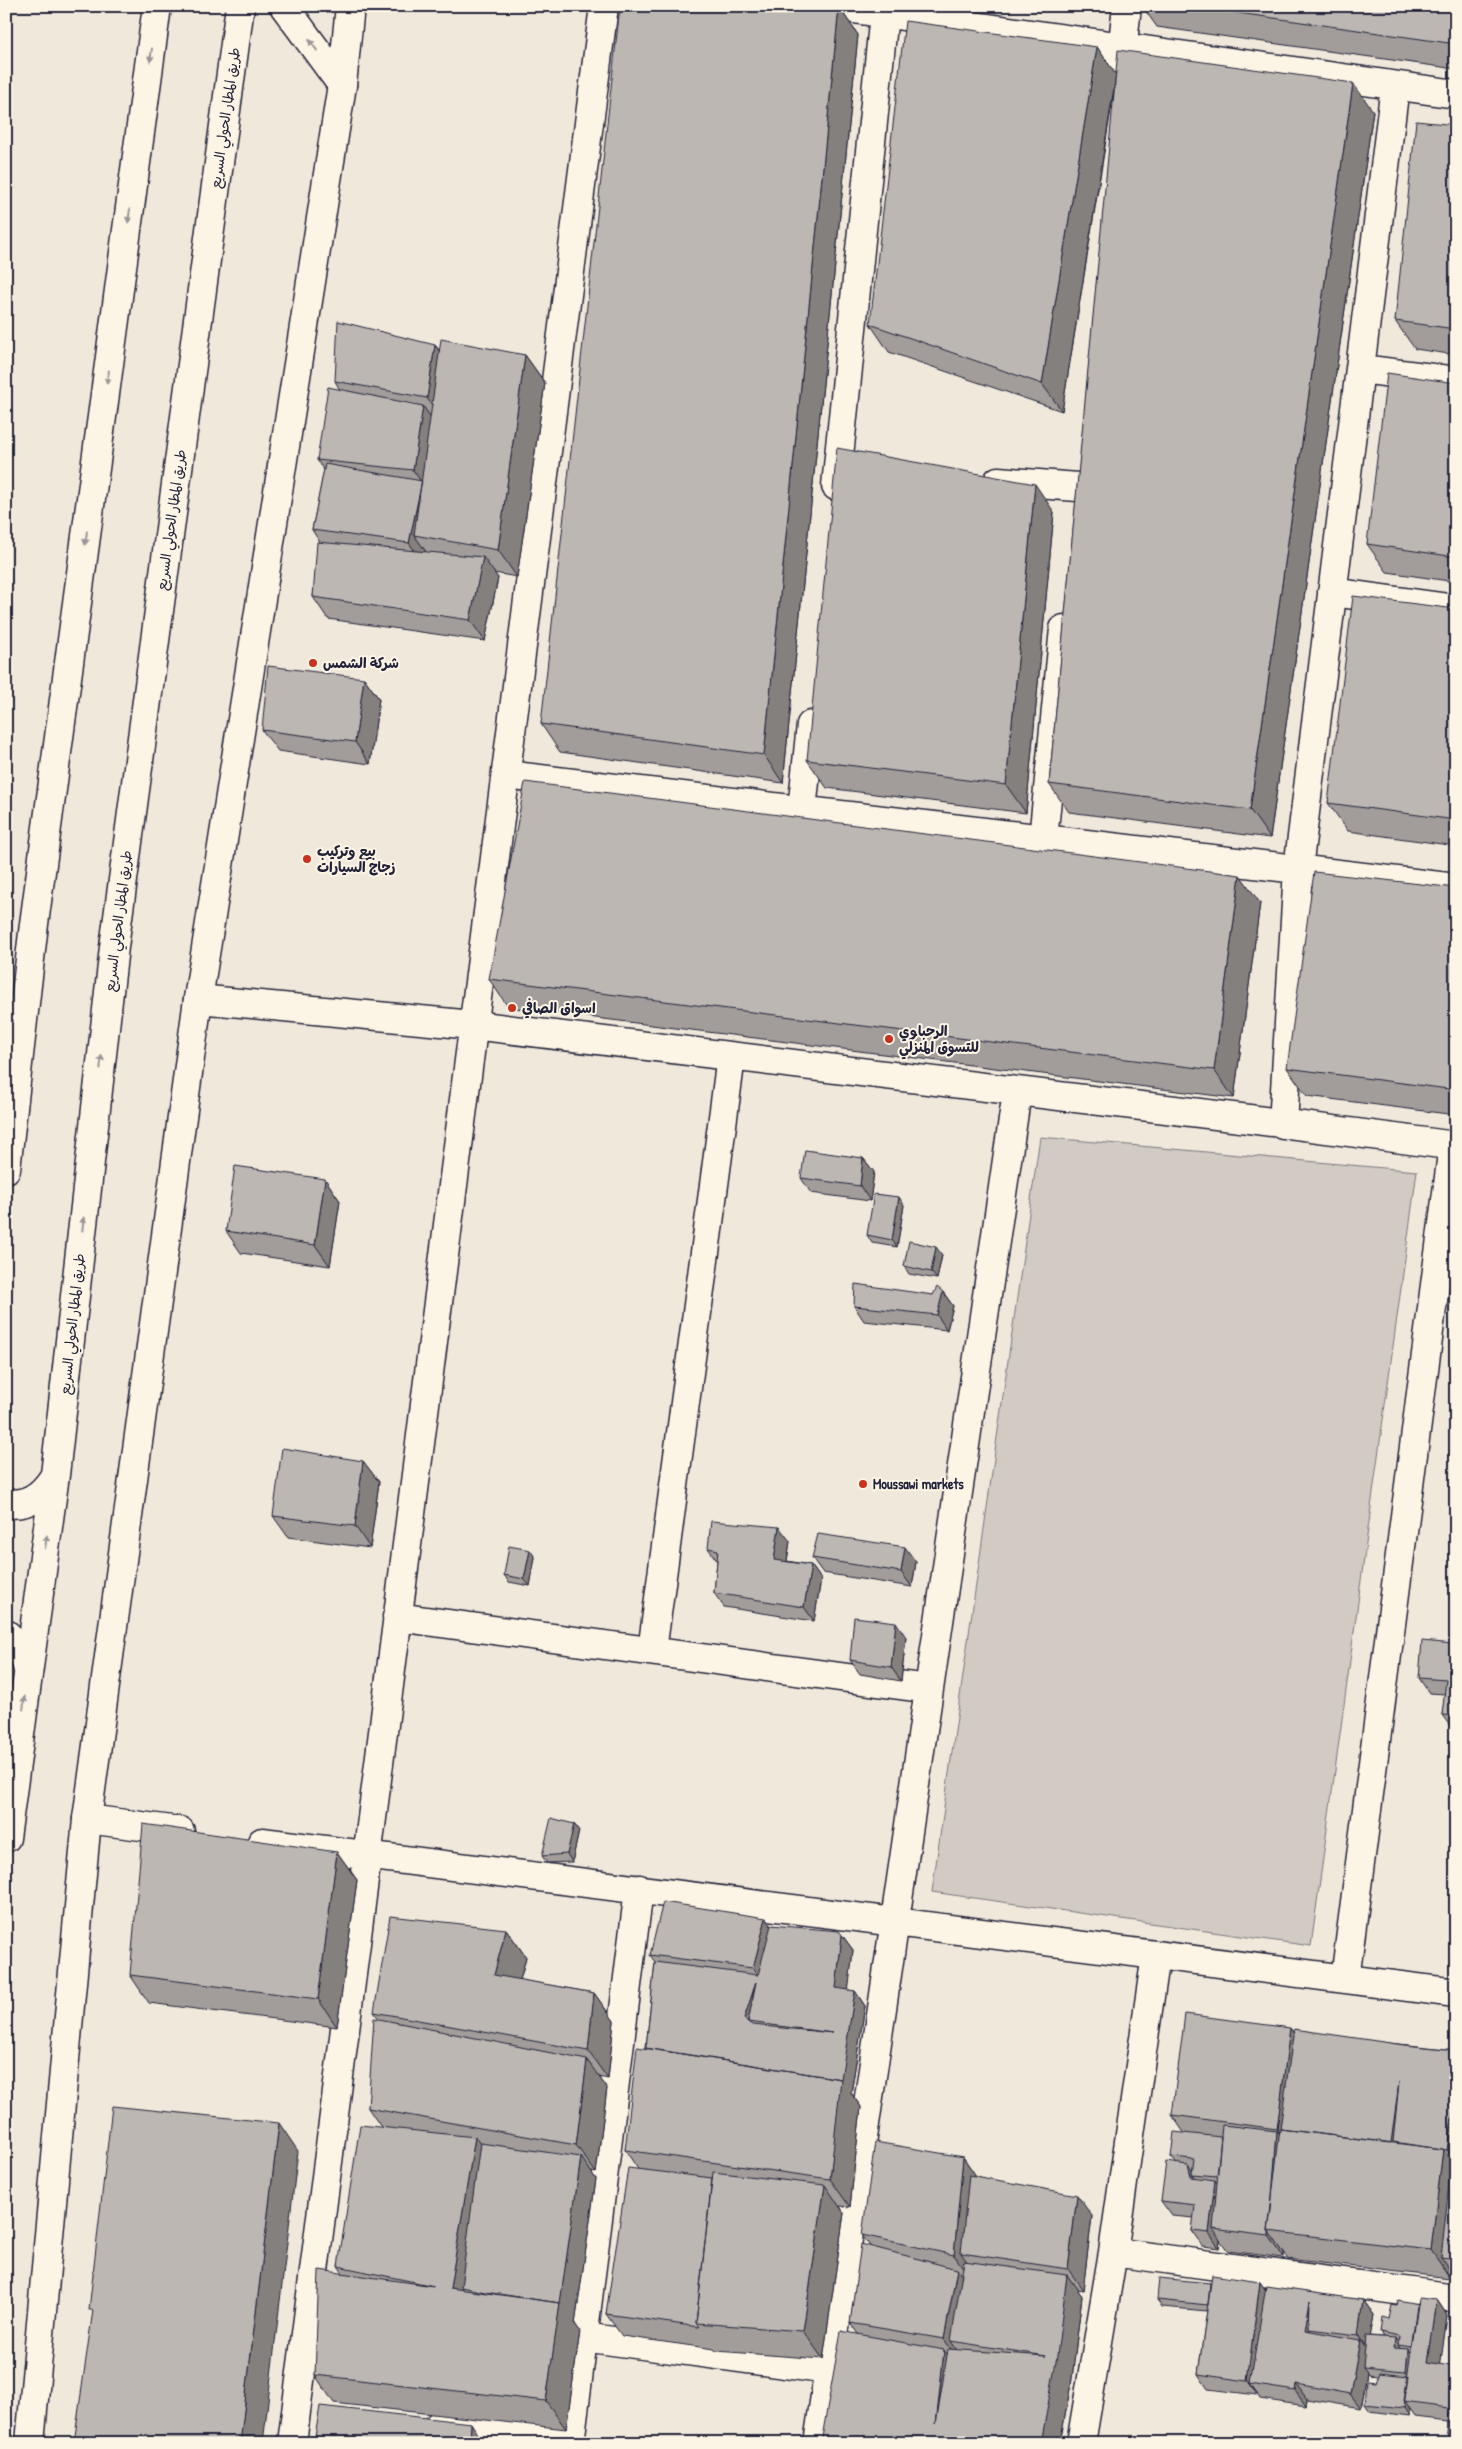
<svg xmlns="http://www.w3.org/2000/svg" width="1462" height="2449" viewBox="0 0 1462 2449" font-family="'Patrick Hand','Playpen Sans Arabic',sans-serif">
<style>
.green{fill:#d1cbc3;stroke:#7a767f}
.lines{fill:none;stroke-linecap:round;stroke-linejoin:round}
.street-casing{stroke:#22223b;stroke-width:31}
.secondary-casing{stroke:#22223b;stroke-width:31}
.highway-casing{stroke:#22223b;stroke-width:31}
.street{stroke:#fcf5e5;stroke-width:28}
.secondary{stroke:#fcf5e5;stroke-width:28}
.highway{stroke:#fcf5e5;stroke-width:28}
.wall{fill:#a29d9a;stroke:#22223b}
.shaded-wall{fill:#84807d;stroke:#22223b}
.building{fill:#bcb7b3;stroke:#22223b;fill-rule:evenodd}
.oneway{fill:#9a9698}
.poi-dot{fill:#c8321e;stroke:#fcf5e5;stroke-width:2}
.labels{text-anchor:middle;stroke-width:4;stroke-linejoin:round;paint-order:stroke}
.street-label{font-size:14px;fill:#22223b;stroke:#fcf5e5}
.poi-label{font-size:14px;font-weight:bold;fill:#22223b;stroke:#fcf5e5;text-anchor:start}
</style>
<rect width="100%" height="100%" fill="#efe8db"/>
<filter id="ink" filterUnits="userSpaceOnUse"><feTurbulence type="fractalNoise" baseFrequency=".02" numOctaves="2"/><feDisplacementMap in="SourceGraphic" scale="10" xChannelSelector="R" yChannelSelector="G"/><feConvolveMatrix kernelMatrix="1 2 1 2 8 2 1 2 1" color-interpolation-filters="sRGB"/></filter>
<g filter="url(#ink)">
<!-- green -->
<path class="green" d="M 1040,1137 L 1417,1171 L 1311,1946 L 932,1892 Z"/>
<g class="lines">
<!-- street casing -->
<g class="street-casing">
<path id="street" d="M 832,6 L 1456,94
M 1118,88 L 1127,6
M 1361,369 L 1456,381
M 998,481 L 1078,487
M 836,486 L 884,14
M 1332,592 L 1456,609
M 506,775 L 1456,888
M 802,810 L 811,725
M 1043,839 L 1064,629
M 198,999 L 473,1025 L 1249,1119 L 1456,1146
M 1283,1125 L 1298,869 L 1395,86
M 397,1617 L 929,1689
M 652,1651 L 731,1057
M 87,1819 L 180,1831
M 262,1842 L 1456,1993
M 1345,1979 L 1453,1146
M 1113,2252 L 1456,2298
M 583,2337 L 829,2370
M 438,2426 L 571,2437
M 292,2443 L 604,6
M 570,2443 L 639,1889
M 818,2443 L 1017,1092
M 1081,2443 L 1113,2252 L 1156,1955"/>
</g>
<!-- secondary casing -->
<g class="secondary-casing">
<path id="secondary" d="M 30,2443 L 87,1819 L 198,999 L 342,85 L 350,6"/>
</g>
<!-- highway casing -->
<g class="highway-casing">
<path id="highway" d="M 284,6 L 342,85
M 6,1169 L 34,924 L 157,6
M 6,1503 C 28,1507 44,1494 55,1475
M 6,1634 C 18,1644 24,1654 28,1670
M 6,1838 L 55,1475 L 114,947 L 240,6"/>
</g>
<!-- street -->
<use href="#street" class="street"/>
<!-- secondary -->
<use href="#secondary" class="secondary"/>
<!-- highway -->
<use href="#highway" class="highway"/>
</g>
<!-- wall -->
<path class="wall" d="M 1142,6 L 1456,6 L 1456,69 L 1157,27 Z
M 839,7 L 858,35 L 783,783 L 560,752 L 541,724 Z
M 1097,47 L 1116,75 L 1373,111 L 1270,838 L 1069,812 L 1049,784 L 1116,79 L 1062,411 L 889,352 L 870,324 Z
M 1456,125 L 1456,355 L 1415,349 L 1395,321 Z
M 435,345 L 440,351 L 525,355 L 545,383 L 517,577 L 494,573 L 498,578 L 485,641 L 328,619 L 313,597 L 320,542 L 312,530 L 324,470 L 317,460 L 340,390 L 335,381 Z
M 1456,383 L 1456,582 L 1387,572 L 1367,544 Z
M 1054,512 L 1026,813 L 827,788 L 807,760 Z
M 1456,609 L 1456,846 L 1348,831 L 1328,803 Z
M 364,678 L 379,699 L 370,764 L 278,751 L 262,730 Z
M 1456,888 L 1456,1115 L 1307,1096 L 1287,1068 Z
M 1260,903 L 1234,1098 L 508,1007 L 489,979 Z
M 863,1158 L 874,1172 L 870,1201 L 811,1193 L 801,1178 Z
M 325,1179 L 340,1201 L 330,1266 L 241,1253 L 226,1231 Z
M 904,1205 L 897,1247 L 872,1243 L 867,1235 Z
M 942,1255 L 937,1279 L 909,1274 L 904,1266 Z
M 943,1292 L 953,1306 L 947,1330 L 864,1321 L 854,1306 L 933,1295 Z
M 363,1461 L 379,1482 L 370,1548 L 288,1537 L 273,1516 Z
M 790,1541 L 787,1561 L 811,1565 L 821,1579 L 814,1621 L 724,1607 L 714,1593 L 717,1561 L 708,1548 Z
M 535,1557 L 530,1586 L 509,1582 L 504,1575 Z
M 812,1558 L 916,1562 L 912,1587 L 823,1573 Z
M 1456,1630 L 1456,1730 L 1453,1730 L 1442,1715 L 1445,1694 L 1429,1693 L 1419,1678 L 1453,1644 Z
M 906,1637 L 901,1681 L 860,1674 L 850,1660 Z
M 574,1824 L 579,1831 L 572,1862 L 547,1863 L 542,1856 Z
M 337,1852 L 357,1880 L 337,2027 L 149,2003 L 130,1975 Z
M 771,1925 L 842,1935 L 853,1950 L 848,1990 L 855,1991 L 865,2006 L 851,2093 L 861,2107 L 850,2207 L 840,2206 L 844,2213 L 823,2359 L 716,2351 L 714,2349 L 622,2336 L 606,2314 L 638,2169 L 625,2150 L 646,2048 L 655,1962 L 650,1955 Z
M 506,1929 L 526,1957 L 520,1980 L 594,1993 L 614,2021 L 608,2079 L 599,2077 L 607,2088 L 596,2173 L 591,2172 L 596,2179 L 575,2324 L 580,2331 L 566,2429 L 334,2403 L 315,2375 L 343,2273 L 338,2266 L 381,2127 L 368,2108 L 379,2019 L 374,2012 Z
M 1290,2028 L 1294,2033 L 1456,2050 L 1456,2280 L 1451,2273 L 1450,2278 L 1288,2259 L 1284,2253 L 1284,2258 L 1228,2251 L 1220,2240 L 1219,2248 L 1203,2246 L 1192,2231 L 1194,2218 L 1172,2216 L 1161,2201 L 1176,2163 L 1171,2157 L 1185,2134 L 1172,2115 Z
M 963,2157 L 976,2176 L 1092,2216 L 1083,2290 L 1077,2289 L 1082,2296 L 1072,2378 L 1060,2443 L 858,2334 L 850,2323 L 870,2246 L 862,2235 Z
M 1260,2282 L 1265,2290 L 1363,2300 L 1374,2315 L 1370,2336 L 1383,2337 L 1380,2332 L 1397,2306 L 1437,2300 L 1447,2315 L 1440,2365 L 1456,2367 L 1456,2443 L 1453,2443 L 1447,2434 L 1448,2421 L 1415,2417 L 1410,2410 L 1409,2416 L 1370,2411 L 1365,2404 L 1378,2376 L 1368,2375 L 1367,2373 L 1361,2408 L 1307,2399 L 1306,2406 L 1260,2399 L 1257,2394 L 1257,2395 L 1208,2389 L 1198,2374 L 1207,2311 L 1162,2307 L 1157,2300 L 1210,2283 Z"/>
<!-- shaded-wall -->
<path class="shaded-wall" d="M 839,7 L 858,35 L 783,783 L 764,755 Z
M 1097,47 L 1116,75 L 1062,411 L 1042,384 Z
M 1353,83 L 1373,111 L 1270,838 L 1250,810 Z
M 435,345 L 450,367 L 442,419 L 427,398 Z
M 525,355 L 545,383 L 517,577 L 498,550 Z
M 423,406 L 438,428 L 414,535 L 427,553 L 424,564 L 409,543 L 422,483 L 413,470 Z
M 1035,484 L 1054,512 L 1026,813 L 1006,785 Z
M 483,557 L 498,578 L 485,641 L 470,620 Z
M 364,678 L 379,699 L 370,764 L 355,742 Z
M 1240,875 L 1260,903 L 1234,1098 L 1214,1070 Z
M 863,1158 L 874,1172 L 870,1201 L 860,1186 Z
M 325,1179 L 340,1201 L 330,1266 L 315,1245 Z
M 899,1197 L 904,1205 L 897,1247 L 892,1240 Z
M 936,1247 L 942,1255 L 937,1279 L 931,1272 Z
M 943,1292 L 953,1306 L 947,1330 L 937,1315 Z
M 363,1461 L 379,1482 L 370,1548 L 355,1526 Z
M 779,1527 L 790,1541 L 785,1574 L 774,1560 Z
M 905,1547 L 916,1562 L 912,1587 L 901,1572 Z
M 530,1550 L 535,1557 L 530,1586 L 524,1579 Z
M 811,1565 L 821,1579 L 814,1621 L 804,1607 Z
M 896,1622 L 906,1637 L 901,1681 L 891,1667 Z
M 574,1824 L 579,1831 L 572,1862 L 567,1854 Z
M 337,1852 L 357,1880 L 337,2027 L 318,1999 Z
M 766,1918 L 781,1940 L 768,1990 L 753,1968 Z
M 506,1929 L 526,1957 L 514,2003 L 494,1975 Z
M 842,1935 L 853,1950 L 847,2002 L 836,1988 Z
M 756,1982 L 748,2022 L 744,2019 Z
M 855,1991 L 865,2006 L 851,2093 L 861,2107 L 850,2207 L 830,2179 L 839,2087 Z
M 594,1993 L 614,2021 L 608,2079 L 588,2051 Z
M 1290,2028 L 1305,2049 L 1292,2150 L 1277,2129 Z
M 587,2060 L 607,2088 L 596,2173 L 576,2145 Z
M 1399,2082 L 1409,2145 L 1390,2147 Z
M 1456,2092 L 1456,2149 L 1453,2149 L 1456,2153 L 1456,2162 L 1447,2150 Z
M 279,2123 L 298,2151 L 263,2443 L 240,2443 Z
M 1277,2131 L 1292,2153 L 1269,2231 Z
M 475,2137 L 495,2164 L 461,2287 L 472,2304 L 450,2288 Z
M 1443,2149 L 1456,2168 L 1441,2258 L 1451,2273 L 1450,2278 L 1431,2250 Z
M 581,2157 L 596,2179 L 575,2324 L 580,2331 L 566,2429 L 546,2401 L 559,2308 Z
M 963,2157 L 978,2179 L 961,2253 L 970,2266 L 969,2276 L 954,2255 Z
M 1188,2165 L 1195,2174 L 1192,2174 L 1199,2184 L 1191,2177 Z
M 1215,2180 L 1226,2194 L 1213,2229 L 1220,2240 L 1219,2248 L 1209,2233 Z
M 825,2185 L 844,2213 L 823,2359 L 803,2331 Z
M 1077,2195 L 1092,2216 L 1083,2290 L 1068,2269 Z
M 1269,2232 L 1284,2253 L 1284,2258 L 1269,2236 Z
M 957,2269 L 972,2290 L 951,2341 L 960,2355 L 959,2361 L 944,2339 Z
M 1067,2275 L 1082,2296 L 1072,2378 L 1060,2443 L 1041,2443 Z
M 1260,2282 L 1270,2296 L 1250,2384 L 1257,2394 L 1257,2395 L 1247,2381 Z
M 1363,2300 L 1374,2315 L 1368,2350 L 1358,2335 Z
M 1437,2300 L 1447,2315 L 1439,2377 L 1428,2362 Z
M 1310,2301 L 1309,2329 L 1316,2340 L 1305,2330 Z
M 1395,2338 L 1400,2345 L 1398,2345 L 1400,2348 L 1399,2356 L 1394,2348 Z
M 1360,2340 L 1370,2355 L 1363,2368 L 1367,2373 L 1361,2408 L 1350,2394 Z
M 1408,2349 L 1413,2357 L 1411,2380 L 1406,2372 Z
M 944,2350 L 959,2372 L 936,2424 Z
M 1296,2384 L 1307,2399 L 1306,2406 L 1295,2391 Z
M 1405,2402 L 1410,2410 L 1409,2416 L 1404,2408 Z
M 471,2423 L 484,2443 L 470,2443 Z"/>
<!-- building -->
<path class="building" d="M 620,6 L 839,7 L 764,755 L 541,724 Z
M 1189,6 L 1456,6 L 1456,44 Z
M 905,21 L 1097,47 L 1042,384 L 870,324 Z
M 1118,50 L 1353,83 L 1250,810 L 1049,784 Z
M 1416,121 L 1456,125 L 1456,329 L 1395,321 Z
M 338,321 L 435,345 L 427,398 L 335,381 Z
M 441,339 L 525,355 L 498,550 L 414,535 Z
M 1387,373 L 1456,383 L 1456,557 L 1367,544 Z
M 328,387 L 423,406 L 413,470 L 317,460 Z
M 837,448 L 1035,484 L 1006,785 L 807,760 Z
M 325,464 L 422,481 L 409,543 L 312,530 Z
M 317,542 L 483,557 L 470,620 L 313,597 Z
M 1353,596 L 1456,609 L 1456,820 L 1328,803 Z
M 268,666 L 364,678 L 355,742 L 262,730 Z
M 525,782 L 1240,875 L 1214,1070 L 489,979 Z
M 1314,872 L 1456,888 L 1456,1090 L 1287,1068 Z
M 805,1150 L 863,1158 L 860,1186 L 801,1178 Z
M 235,1166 L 325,1179 L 315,1245 L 226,1231 Z
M 874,1194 L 899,1197 L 892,1240 L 867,1235 Z
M 909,1241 L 936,1247 L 931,1272 L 904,1266 Z
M 855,1284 L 933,1295 L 937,1287 L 943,1292 L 937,1315 L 854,1306 Z
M 282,1448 L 363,1461 L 355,1526 L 273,1516 Z
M 711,1521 L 779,1527 L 774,1560 L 811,1565 L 804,1607 L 714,1593 L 718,1550 L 708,1548 Z
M 818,1534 L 905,1547 L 901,1572 L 812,1558 Z
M 509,1546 L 530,1550 L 524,1579 L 504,1575 Z
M 854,1617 L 896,1622 L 891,1667 L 850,1660 Z
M 1454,1630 L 1456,1630 L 1456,1716 L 1442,1715 L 1446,1680 L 1419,1678 L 1422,1641 L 1453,1644 Z
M 551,1818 L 574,1824 L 567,1854 L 542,1856 Z
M 143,1824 L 337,1852 L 318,1999 L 130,1975 Z
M 663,1902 L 766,1918 L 753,1968 L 650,1955 Z
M 390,1916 L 506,1929 L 494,1975 L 594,1993 L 588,2051 L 374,2012 Z
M 771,1925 L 839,1931 L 842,1935 L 836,1988 L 855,1991 L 841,2079 L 646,2048 L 655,1962 L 758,1975 ZM 756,1982 L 748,2022 L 744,2019 ZM 748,2022 L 833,2033 L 752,2025 Z
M 1185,2014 L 1290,2028 L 1277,2129 L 1172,2115 Z
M 374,2018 L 587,2060 L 576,2145 L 368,2108 Z
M 1294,2029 L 1404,2045 L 1456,2050 L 1456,2092 L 1447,2150 L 1393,2142 L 1399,2082 L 1391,2143 L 1280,2129 Z
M 637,2047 L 841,2079 L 830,2179 L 625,2150 Z
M 112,2106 L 279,2123 L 240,2443 L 74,2443 L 93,2310 L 89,2310 Z
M 360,2125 L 475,2137 L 450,2288 L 560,2303 L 546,2401 L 315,2375 L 319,2270 L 434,2286 L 338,2266 Z
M 1222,2125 L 1277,2131 L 1271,2210 L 1268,2231 L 1269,2231 L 1269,2236 L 1213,2229 Z
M 1456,2126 L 1456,2149 L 1453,2149 Z
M 1280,2129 L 1443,2149 L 1431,2250 L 1268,2231 Z
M 1174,2132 L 1221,2137 L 1217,2176 L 1192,2174 L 1194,2159 L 1171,2157 Z
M 875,2142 L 963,2157 L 954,2255 L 862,2235 Z
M 480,2143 L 581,2157 L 560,2303 L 485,2292 L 461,2287 Z
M 1452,2157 L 1456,2158 L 1456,2260 L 1441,2258 Z
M 1166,2162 L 1188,2165 L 1191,2177 L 1215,2180 L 1209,2233 L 1192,2231 L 1195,2205 L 1161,2201 Z
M 628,2168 L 712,2178 L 696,2323 L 699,2327 L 606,2314 Z
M 713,2172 L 825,2185 L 803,2331 L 696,2323 Z
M 969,2175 L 1077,2195 L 1068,2269 L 961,2253 Z
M 861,2244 L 957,2269 L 944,2339 L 850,2323 Z
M 964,2261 L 1067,2275 L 1057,2356 L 1041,2443 L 821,2443 L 841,2331 L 944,2350 L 936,2424 L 948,2349 L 1046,2356 L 951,2341 Z
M 1212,2275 L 1260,2282 L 1247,2381 L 1198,2374 Z
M 1159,2278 L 1210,2283 L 1208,2305 L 1157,2300 Z
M 1266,2286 L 1363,2300 L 1358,2335 L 1309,2329 L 1310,2301 L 1305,2330 L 1360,2340 L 1350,2394 L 1296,2384 L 1295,2391 L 1250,2384 Z
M 1418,2298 L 1437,2300 L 1428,2362 L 1456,2367 L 1456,2409 L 1404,2402 Z
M 1398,2300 L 1418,2304 L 1412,2347 L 1398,2345 L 1399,2336 L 1380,2332 L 1382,2317 L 1389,2319 L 1392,2305 L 1397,2306 Z
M 1366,2336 L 1395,2338 L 1394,2348 L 1408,2349 L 1406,2372 L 1363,2368 Z
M 1380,2373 L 1408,2376 L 1404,2408 L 1365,2404 L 1367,2381 L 1376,2382 Z
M 320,2406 L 471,2423 L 470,2443 L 314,2443 Z
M 1449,2412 L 1456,2412 L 1456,2435 L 1447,2434 Z"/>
<!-- one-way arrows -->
<defs><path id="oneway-solid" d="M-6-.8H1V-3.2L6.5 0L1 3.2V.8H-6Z" transform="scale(1.25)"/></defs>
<g class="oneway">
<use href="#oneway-solid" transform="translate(313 45) rotate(-126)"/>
<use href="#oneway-solid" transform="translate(151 55) rotate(98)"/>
<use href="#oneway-solid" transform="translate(129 216) rotate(98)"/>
<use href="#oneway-solid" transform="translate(108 377) rotate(98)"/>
<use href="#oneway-solid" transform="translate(86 538) rotate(98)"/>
<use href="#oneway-solid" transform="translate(101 1062) rotate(-84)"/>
<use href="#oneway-solid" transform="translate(83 1224) rotate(-84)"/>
<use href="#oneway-solid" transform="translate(46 1542) rotate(-82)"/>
<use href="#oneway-solid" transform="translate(24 1703) rotate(-83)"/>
</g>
</g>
<!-- markers -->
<g class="poi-dot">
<circle cx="313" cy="663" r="5"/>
<circle cx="307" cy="859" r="5"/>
<circle cx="512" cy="1008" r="5"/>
<circle cx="889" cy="1039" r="5"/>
<circle cx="863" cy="1484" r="5"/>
</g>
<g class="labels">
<!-- street labels -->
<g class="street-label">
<text transform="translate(225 118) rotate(-82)" y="5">طريق المطار الحولي السريع</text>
<text transform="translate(171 520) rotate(-82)" y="5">طريق المطار الحولي السريع</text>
<text transform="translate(118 921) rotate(-83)" y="5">طريق المطار الحولي السريع</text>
<text transform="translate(72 1324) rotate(-84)" y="5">طريق المطار الحولي السريع</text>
</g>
<!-- poi labels -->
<g class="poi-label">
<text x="323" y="668">شركة الشمس</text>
<text x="317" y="856">بيع وتركيب<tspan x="317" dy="16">زجاج السيارات</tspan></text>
<text x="522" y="1013">اسواق الصافي</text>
<text x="899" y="1036">الرحباوي<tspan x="899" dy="16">للتسوق المنزلي</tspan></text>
<text x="873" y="1489">Moussawi markets</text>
</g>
</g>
<!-- margin -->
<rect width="1462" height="2449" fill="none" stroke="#fcf5e5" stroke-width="25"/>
<rect x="12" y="12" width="1437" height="2424" fill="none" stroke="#22223b" stroke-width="2" filter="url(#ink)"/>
</svg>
